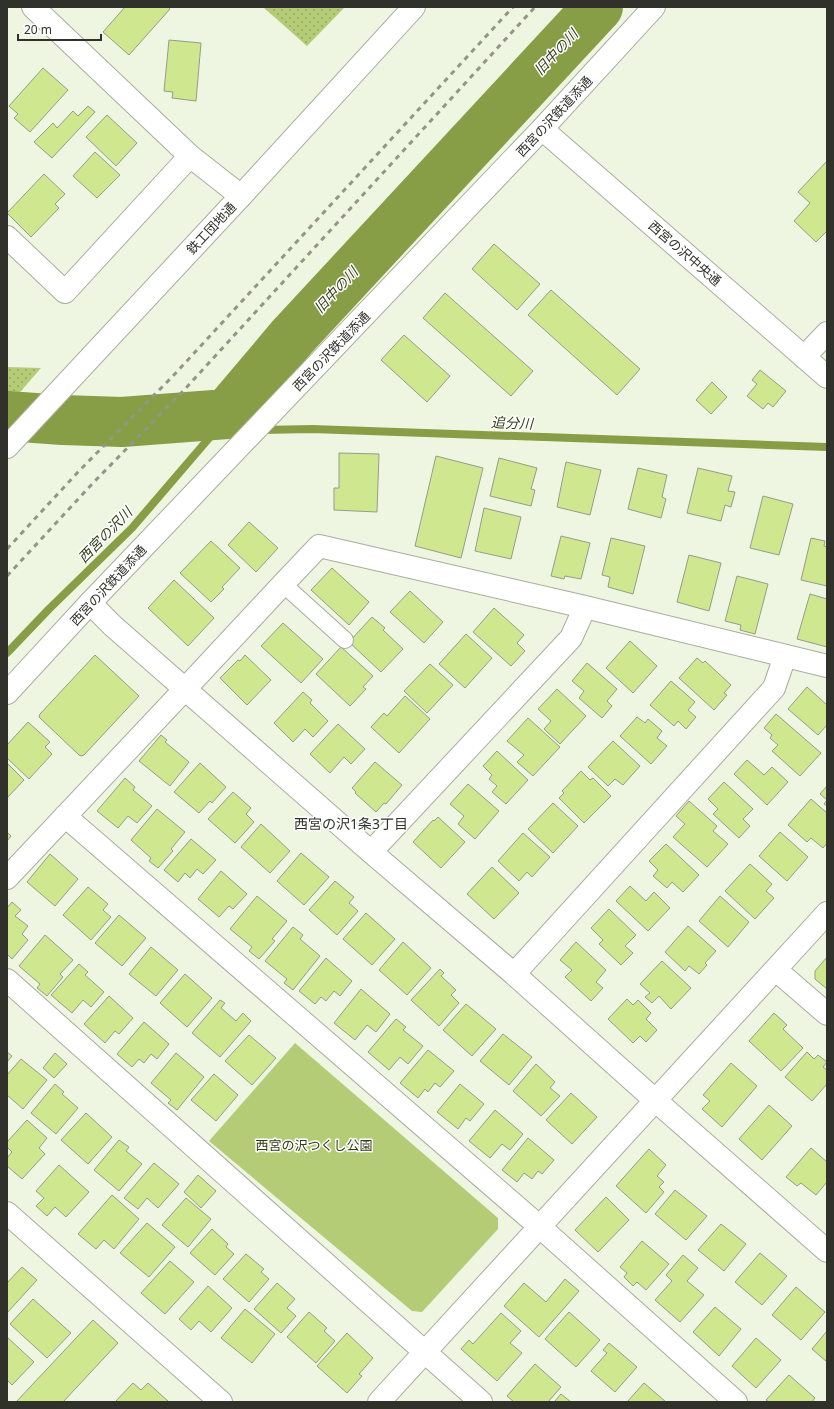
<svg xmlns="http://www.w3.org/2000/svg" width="834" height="1409" viewBox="0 0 834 1409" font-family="'Noto Sans','Noto Sans JP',sans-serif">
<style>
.grass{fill:url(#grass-dots)}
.park{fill:#b5cc77}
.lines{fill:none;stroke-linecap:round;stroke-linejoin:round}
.stream{stroke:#889e46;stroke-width:8}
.river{stroke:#889e46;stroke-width:50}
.building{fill:#cfe88f;stroke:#969c8a}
.lane-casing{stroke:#a9ae9c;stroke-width:18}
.street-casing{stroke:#a9ae9c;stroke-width:24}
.secondary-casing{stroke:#a9ae9c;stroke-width:24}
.lane{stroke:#fff;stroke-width:16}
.street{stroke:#fff;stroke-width:22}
.secondary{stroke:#fff;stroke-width:22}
.rail{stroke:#929689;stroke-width:3;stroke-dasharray:5 5;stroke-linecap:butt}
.labels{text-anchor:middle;stroke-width:3;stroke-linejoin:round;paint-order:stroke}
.street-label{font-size:13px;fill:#2f312a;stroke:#fff}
.park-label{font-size:13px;fill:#303a14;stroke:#fff}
.water-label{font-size:14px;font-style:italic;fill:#353e19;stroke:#fff}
.neighbourhood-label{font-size:14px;fill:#2f312a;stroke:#fff}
</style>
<defs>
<pattern id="grass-dots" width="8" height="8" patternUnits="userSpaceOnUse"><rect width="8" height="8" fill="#b5cc77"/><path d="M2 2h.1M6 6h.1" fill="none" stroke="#94a662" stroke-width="1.8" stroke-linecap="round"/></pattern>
</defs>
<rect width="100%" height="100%" fill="#eef5e1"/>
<!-- grass -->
<path class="grass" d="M 263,7 L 345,7 L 307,46 Z
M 7,367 L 41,368 L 7,407 Z"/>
<!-- park -->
<path class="park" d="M 295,1043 L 498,1218 L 498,1229 L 422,1312 L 412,1311 L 209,1141 Z"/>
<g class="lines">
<!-- stream -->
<path class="stream" d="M 216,430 L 249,430
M 261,430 L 312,429 L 827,447
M 7,653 L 49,609 L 132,528 L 216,430 L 227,414"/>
<!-- river -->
<path class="river" d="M 7,416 L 63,420 L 122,422 L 227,414 L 292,337 L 598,7"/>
</g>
<!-- building -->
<path class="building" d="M 125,7 L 168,7 L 170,9 L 129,55 L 103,32 Z
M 169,40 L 201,43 L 196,101 L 172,98 L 173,92 L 164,91 Z
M 43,68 L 68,90 L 30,132 L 14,118 L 18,114 L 9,106 Z
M 88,106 L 95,112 L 52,158 L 34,142 L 53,123 L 57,128 L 73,111 L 78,116 Z
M 107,115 L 137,143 L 116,166 L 86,137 Z
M 95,152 L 120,175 L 97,198 L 73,176 Z
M 827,161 L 827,231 L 816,242 L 794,221 L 810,203 L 798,192 Z
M 44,174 L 65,194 L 55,204 L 59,208 L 31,237 L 7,213 Z
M 494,244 L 540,284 L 517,310 L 472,269 Z
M 551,290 L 640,369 L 617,395 L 528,315 Z
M 445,293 L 533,371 L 511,396 L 423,318 Z
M 404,335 L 450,376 L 427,402 L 381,360 Z
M 760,370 L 786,391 L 773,407 L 768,403 L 763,409 L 747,396 L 757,384 L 752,380 Z
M 712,382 L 727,397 L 711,414 L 696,400 Z
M 339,453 L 379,454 L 377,512 L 334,510 L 334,488 L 339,488 Z
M 436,456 L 483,468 L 461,558 L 415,546 Z
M 499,458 L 537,468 L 531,489 L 535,490 L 531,506 L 490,496 Z
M 566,462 L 601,470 L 590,515 L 557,507 Z
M 638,468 L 667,475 L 662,497 L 666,499 L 661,518 L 628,509 Z
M 698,468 L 732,476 L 728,491 L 735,492 L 731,507 L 725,505 L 721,521 L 687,513 Z
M 763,496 L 793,504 L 779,555 L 750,548 Z
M 484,508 L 521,517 L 511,559 L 475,551 Z
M 249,522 L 278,548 L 256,572 L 228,545 Z
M 561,536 L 590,543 L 581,579 L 565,576 L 564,579 L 551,576 Z
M 611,538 L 645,546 L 633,594 L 608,587 L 610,577 L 602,575 Z
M 811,538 L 825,541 L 824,546 L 827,547 L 827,586 L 801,580 Z
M 211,541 L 240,568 L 222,587 L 224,589 L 211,602 L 180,573 Z
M 689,555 L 721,563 L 709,611 L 677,602 Z
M 332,568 L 369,602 L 349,625 L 311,590 Z
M 737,576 L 768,584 L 755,634 L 740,630 L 741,625 L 725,621 Z
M 174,580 L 214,618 L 188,646 L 148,608 Z
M 410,591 L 443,622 L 424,643 L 390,612 Z
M 810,594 L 827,599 L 827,647 L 797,639 Z
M 494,608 L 524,635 L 517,643 L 525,651 L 511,666 L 473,632 Z
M 372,617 L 385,628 L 383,630 L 403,649 L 381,672 L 349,642 Z
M 283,623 L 323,659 L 301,683 L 261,646 Z
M 466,634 L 492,658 L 465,688 L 439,664 Z
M 630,641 L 657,666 L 633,693 L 606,668 Z
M 341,647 L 373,676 L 363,687 L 366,689 L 350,706 L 316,674 Z
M 95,655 L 139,696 L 84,755 L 81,756 L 79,755 L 39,717 L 40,714 Z
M 245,655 L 271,680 L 247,705 L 220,678 L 238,660 L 240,661 Z
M 697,658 L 703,663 L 705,661 L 731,685 L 724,693 L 727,695 L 714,710 L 679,678 Z
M 587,663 L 617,689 L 607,701 L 612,706 L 602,718 L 579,698 L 584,691 L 572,681 Z
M 430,664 L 453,685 L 427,713 L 404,691 Z
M 671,681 L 695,702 L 688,710 L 696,717 L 686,729 L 678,721 L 674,726 L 650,705 Z
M 807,687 L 827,705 L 827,725 L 818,735 L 788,709 Z
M 557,689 L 586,716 L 560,744 L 544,729 L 551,721 L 538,709 Z
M 303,692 L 312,700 L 310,703 L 328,721 L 313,737 L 305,729 L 293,742 L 274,723 Z
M 405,696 L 430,719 L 399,753 L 371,727 L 384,713 L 387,716 Z
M 776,714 L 821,753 L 800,776 L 772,751 L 778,745 L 770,738 L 772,735 L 764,728 Z
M 637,717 L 645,723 L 648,719 L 662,731 L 657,738 L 667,746 L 651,764 L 620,736 Z
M 528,718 L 560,747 L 533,776 L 517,762 L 524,755 L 507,741 Z
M 28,722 L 50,742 L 45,747 L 52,754 L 29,779 L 7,758 L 7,745 Z
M 338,724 L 365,749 L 351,764 L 344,757 L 330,773 L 310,754 Z
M 161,735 L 167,740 L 165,742 L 189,762 L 170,786 L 139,761 Z
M 613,741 L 640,766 L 623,785 L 615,779 L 608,786 L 588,767 Z
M 497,751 L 528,780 L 506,804 L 492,792 L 497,786 L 489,779 L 492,775 L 483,766 Z
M 747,760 L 764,775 L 772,767 L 788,782 L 767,805 L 734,774 Z
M 375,762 L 402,785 L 386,804 L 384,803 L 376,812 L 355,793 L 356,792 L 352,788 Z
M 7,763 L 24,780 L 7,798 Z
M 200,763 L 226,787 L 212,803 L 210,801 L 199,813 L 174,792 Z
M 581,771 L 590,780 L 593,778 L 611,796 L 584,823 L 559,798 L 564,793 L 562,791 Z
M 125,778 L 135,787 L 133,790 L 152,806 L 137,823 L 128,816 L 118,828 L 97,811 Z
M 724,782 L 753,809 L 743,819 L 750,826 L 739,838 L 713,814 L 718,809 L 708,799 Z
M 468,784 L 499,811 L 475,839 L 458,824 L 464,816 L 450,804 Z
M 827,786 L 827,806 L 824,804 L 827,800 L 820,794 Z
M 233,792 L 251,808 L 246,814 L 254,822 L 235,843 L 208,819 Z
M 811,799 L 827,813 L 827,843 L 823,848 L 811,838 L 807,842 L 788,825 Z
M 689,801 L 717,826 L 713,831 L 728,844 L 707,867 L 673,837 L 685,824 L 676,816 Z
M 553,803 L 578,826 L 553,853 L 528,829 Z
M 157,809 L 185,832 L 171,849 L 173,851 L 158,868 L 149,861 L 151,858 L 131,840 Z
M 438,817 L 465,842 L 441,868 L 413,842 L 433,820 L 434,821 Z
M 261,824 L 290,851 L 270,873 L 241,847 Z
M 7,832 L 11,836 L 7,841 Z
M 780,832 L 808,857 L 787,881 L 759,856 Z
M 523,833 L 550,857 L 532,877 L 527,872 L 519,881 L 498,861 Z
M 191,839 L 216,860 L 203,874 L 197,869 L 190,878 L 185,873 L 178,882 L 164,870 Z
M 666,844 L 699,875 L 683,892 L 672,882 L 667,888 L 653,876 L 658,870 L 649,861 Z
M 301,853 L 329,877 L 304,905 L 277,881 Z
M 50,854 L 78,879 L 55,906 L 27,882 Z
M 750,864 L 772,884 L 766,891 L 774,898 L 755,919 L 725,891 Z
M 492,867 L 519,893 L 494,919 L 467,894 Z
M 221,871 L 247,894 L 233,909 L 229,906 L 219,917 L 198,899 Z
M 335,881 L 354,897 L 349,903 L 358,911 L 337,935 L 309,910 Z
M 630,886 L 646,901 L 654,892 L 670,908 L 648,931 L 616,901 Z
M 88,887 L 108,904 L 103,910 L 111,917 L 91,940 L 63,915 Z
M 257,896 L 287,921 L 272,939 L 275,941 L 259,959 L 249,951 L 252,947 L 230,929 Z
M 720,896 L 749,922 L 728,947 L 699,921 Z
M 12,902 L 21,910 L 15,916 L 28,926 L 22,934 L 28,940 L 12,959 L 7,954 L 7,908 Z
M 609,909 L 636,935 L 625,946 L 633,953 L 621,965 L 599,944 L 603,940 L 591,928 Z
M 366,913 L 395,939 L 372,965 L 343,939 Z
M 119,915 L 146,938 L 122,966 L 95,943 Z
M 688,926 L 716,951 L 705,963 L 707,965 L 699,974 L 689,966 L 685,971 L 665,952 Z
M 293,927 L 303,935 L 300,939 L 320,956 L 293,990 L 284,983 L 287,979 L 265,961 Z
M 45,935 L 73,960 L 60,974 L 63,977 L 47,996 L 37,988 L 40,984 L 19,966 Z
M 403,942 L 431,968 L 407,995 L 379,970 Z
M 576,942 L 606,970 L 596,982 L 603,988 L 591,1001 L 565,977 L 572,970 L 560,960 Z
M 151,947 L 178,970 L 156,996 L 129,974 Z
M 827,957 L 827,989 L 815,979 L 815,971 Z
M 326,958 L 352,981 L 340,996 L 334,991 L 326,1001 L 321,997 L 315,1004 L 299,991 Z
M 662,961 L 691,988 L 671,1009 L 659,996 L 652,1003 L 645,997 L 650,993 L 640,984 Z
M 79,964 L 88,972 L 85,975 L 104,992 L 91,1007 L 83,1000 L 72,1013 L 51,995 Z
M 440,969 L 444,973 L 441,976 L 456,990 L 451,995 L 459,1003 L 439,1026 L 411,1000 Z
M 185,974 L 212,998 L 187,1027 L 160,1003 Z
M 361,989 L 390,1014 L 376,1032 L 367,1025 L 355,1040 L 334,1023 Z
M 109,996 L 133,1018 L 119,1034 L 115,1031 L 105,1043 L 84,1024 Z
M 627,999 L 633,1005 L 638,1000 L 651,1013 L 646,1019 L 657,1030 L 646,1042 L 640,1036 L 633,1043 L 608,1019 Z
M 220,1000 L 225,1003 L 221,1008 L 236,1021 L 243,1013 L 251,1021 L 220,1057 L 192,1033 Z
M 466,1004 L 496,1029 L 472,1056 L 443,1030 Z
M 774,1013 L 787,1025 L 783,1029 L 803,1048 L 781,1071 L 749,1041 Z
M 396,1019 L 406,1027 L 403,1030 L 423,1046 L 408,1064 L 400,1057 L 389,1070 L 368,1052 Z
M 144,1022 L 169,1044 L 157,1059 L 151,1054 L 144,1063 L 139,1059 L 132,1067 L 117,1054 Z
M 503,1034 L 532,1057 L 509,1085 L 480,1061 Z
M 249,1035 L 276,1058 L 252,1085 L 225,1061 Z
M 428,1050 L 454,1071 L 440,1087 L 435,1083 L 428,1092 L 425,1089 L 418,1098 L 400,1083 Z
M 7,1052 L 12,1056 L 7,1062 Z
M 807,1052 L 814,1059 L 818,1055 L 827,1062 L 823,1067 L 827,1070 L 827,1084 L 812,1101 L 785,1077 Z
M 55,1053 L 67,1064 L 54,1078 L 43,1068 Z
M 176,1053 L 204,1077 L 177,1110 L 168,1103 L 171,1100 L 151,1083 Z
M 21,1059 L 47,1080 L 23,1109 L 7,1095 L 7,1075 Z
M 731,1063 L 757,1086 L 722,1127 L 702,1109 L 710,1101 L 703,1095 Z
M 536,1064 L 555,1082 L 550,1088 L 560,1096 L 541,1116 L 513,1091 Z
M 214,1074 L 238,1095 L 216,1121 L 191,1100 Z
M 55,1084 L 64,1092 L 62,1094 L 78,1108 L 56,1134 L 31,1113 Z
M 460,1084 L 484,1104 L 470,1121 L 466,1118 L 458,1129 L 437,1112 Z
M 571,1093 L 597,1117 L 572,1144 L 546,1120 Z
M 769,1105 L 792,1126 L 762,1160 L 739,1139 Z
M 495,1110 L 523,1134 L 510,1150 L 502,1144 L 490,1158 L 469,1141 Z
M 86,1113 L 112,1137 L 88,1164 L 61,1140 Z
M 27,1120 L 47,1138 L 39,1148 L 45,1154 L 22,1179 L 7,1166 L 7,1158 L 12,1152 L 7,1147 L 7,1142 Z
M 528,1138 L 554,1160 L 542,1174 L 538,1171 L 532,1179 L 524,1173 L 517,1182 L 502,1170 Z
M 119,1140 L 129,1147 L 126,1151 L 142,1164 L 119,1191 L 94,1170 Z
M 811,1148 L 827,1162 L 827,1182 L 816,1195 L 801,1183 L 797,1186 L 786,1177 Z
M 649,1149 L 666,1165 L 657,1176 L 664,1182 L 659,1187 L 664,1192 L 646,1213 L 616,1186 Z
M 154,1163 L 179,1184 L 158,1208 L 147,1198 L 138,1209 L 124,1198 Z
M 59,1165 L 89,1192 L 66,1217 L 55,1207 L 47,1216 L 36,1206 L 44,1198 L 36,1191 Z
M 198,1175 L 216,1191 L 201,1208 L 184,1192 Z
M 675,1190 L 707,1216 L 686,1240 L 655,1214 Z
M 112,1195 L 139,1219 L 114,1249 L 104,1240 L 96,1249 L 78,1234 Z
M 606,1197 L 629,1220 L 598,1252 L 575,1230 Z
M 186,1198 L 211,1219 L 188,1247 L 162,1225 Z
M 147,1223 L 175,1247 L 149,1277 L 120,1253 Z
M 721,1224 L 746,1244 L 724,1271 L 698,1250 Z
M 212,1229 L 228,1244 L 226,1247 L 234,1254 L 215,1275 L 190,1253 Z
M 642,1241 L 669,1264 L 646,1290 L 637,1282 L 633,1286 L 624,1277 L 627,1273 L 620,1267 Z
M 760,1253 L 787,1276 L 762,1305 L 735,1282 Z
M 246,1254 L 264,1269 L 261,1272 L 269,1279 L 249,1302 L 223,1279 Z
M 683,1255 L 698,1268 L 687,1281 L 704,1295 L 680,1322 L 655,1300 L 672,1281 L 666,1275 Z
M 170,1261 L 194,1282 L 165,1314 L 141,1293 Z
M 22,1267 L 37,1280 L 7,1313 L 7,1283 Z
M 565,1279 L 579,1291 L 539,1337 L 504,1306 L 524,1283 L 546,1302 Z
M 277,1283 L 295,1299 L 287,1308 L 296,1316 L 281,1333 L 254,1309 Z
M 208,1286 L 232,1308 L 211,1332 L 199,1321 L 191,1330 L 179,1319 Z
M 796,1287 L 825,1312 L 801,1340 L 772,1315 Z
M 33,1299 L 71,1333 L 47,1358 L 10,1324 Z
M 715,1307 L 741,1329 L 719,1356 L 693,1332 Z
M 245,1309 L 275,1334 L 252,1363 L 221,1338 Z
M 309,1312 L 327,1328 L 324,1331 L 335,1341 L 316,1363 L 287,1337 Z
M 569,1312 L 600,1340 L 576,1367 L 545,1339 Z
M 501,1313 L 521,1331 L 510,1343 L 522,1353 L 497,1381 L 461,1349 L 469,1340 L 473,1344 Z
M 93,1320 L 118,1343 L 63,1402 L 16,1402 Z
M 827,1331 L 827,1362 L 812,1349 Z
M 347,1333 L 373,1358 L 359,1374 L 362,1376 L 347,1393 L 317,1366 Z
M 7,1337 L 34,1362 L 12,1385 L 7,1380 Z
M 756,1338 L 781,1360 L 756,1388 L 732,1366 Z
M 609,1343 L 637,1367 L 615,1392 L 591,1371 L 607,1353 L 603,1350 Z
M 535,1364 L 561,1387 L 548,1402 L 514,1402 L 507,1396 Z
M 789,1375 L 815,1398 L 812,1402 L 769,1402 L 766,1400 Z
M 133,1383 L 141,1390 L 148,1383 L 169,1402 L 115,1402 Z
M 644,1383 L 666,1402 L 627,1402 Z
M 561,1394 L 571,1402 L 554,1402 Z"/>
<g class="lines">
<!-- lane casing -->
<g class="lane-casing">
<path id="lane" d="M 283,584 L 345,640"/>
</g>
<!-- street casing -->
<g class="street-casing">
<path id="street" d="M 33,7 L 190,156 L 241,196
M 7,237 L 65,292 L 190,156
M 804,357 L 827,333
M 90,603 L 113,626 L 371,852 L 514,974 L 656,1101 L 827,1251
M 65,816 L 540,1227 L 736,1402
M 371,852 L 571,638 L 585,607
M 7,878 L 186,688 L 283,584 L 319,546 L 585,607 L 827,666
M 776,970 L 827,1014
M 514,974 L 774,688 L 785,656
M 7,980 L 481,1402
M 7,1213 L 221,1402
M 379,1402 L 827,913"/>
</g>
<!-- secondary casing -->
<g class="secondary-casing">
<path id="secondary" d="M 542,129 L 827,377
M 7,447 L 241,196 L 414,7
M 7,693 L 90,603 L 542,129 L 654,7"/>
</g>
<!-- lane -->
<use href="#lane" class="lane"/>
<!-- street -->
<use href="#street" class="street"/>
<!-- secondary -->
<use href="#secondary" class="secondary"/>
<!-- rail -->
<path class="rail" d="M 7,549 L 78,472 L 173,376 L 513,7
M 7,576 L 93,483 L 185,389 L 535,7"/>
</g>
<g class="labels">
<!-- street labels -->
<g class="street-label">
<text transform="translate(554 116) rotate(-47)" y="5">西宮の沢鉄道添通</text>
<text transform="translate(211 228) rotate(-47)" y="5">鉄工団地通</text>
<text transform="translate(685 253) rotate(41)" y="5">西宮の沢中央通</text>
<text transform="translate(331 351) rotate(-46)" y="5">西宮の沢鉄道添通</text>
<text transform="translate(108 585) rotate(-47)" y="5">西宮の沢鉄道添通</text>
</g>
<!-- park labels -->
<g class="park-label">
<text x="314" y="1150">西宮の沢つくし公園</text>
</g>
<!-- water labels -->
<g class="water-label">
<text transform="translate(556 52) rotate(-47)" y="5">旧中の川</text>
<text transform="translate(336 290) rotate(-47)" y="5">旧中の川</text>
<text transform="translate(512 423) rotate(2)" y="5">追分川</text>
<text transform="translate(105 535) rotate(-46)" y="5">西宮の沢川</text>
</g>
<!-- neighbourhood labels -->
<g class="neighbourhood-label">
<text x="351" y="829">西宮の沢1条3丁目</text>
</g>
</g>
<!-- border -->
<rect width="834" height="1409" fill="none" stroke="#2f312a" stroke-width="16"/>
<!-- scale -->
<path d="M18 34v6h83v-6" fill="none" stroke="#2f312a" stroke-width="2"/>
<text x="24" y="34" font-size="12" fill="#2f312a" stroke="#ffffff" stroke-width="3" paint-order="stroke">20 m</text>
</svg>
